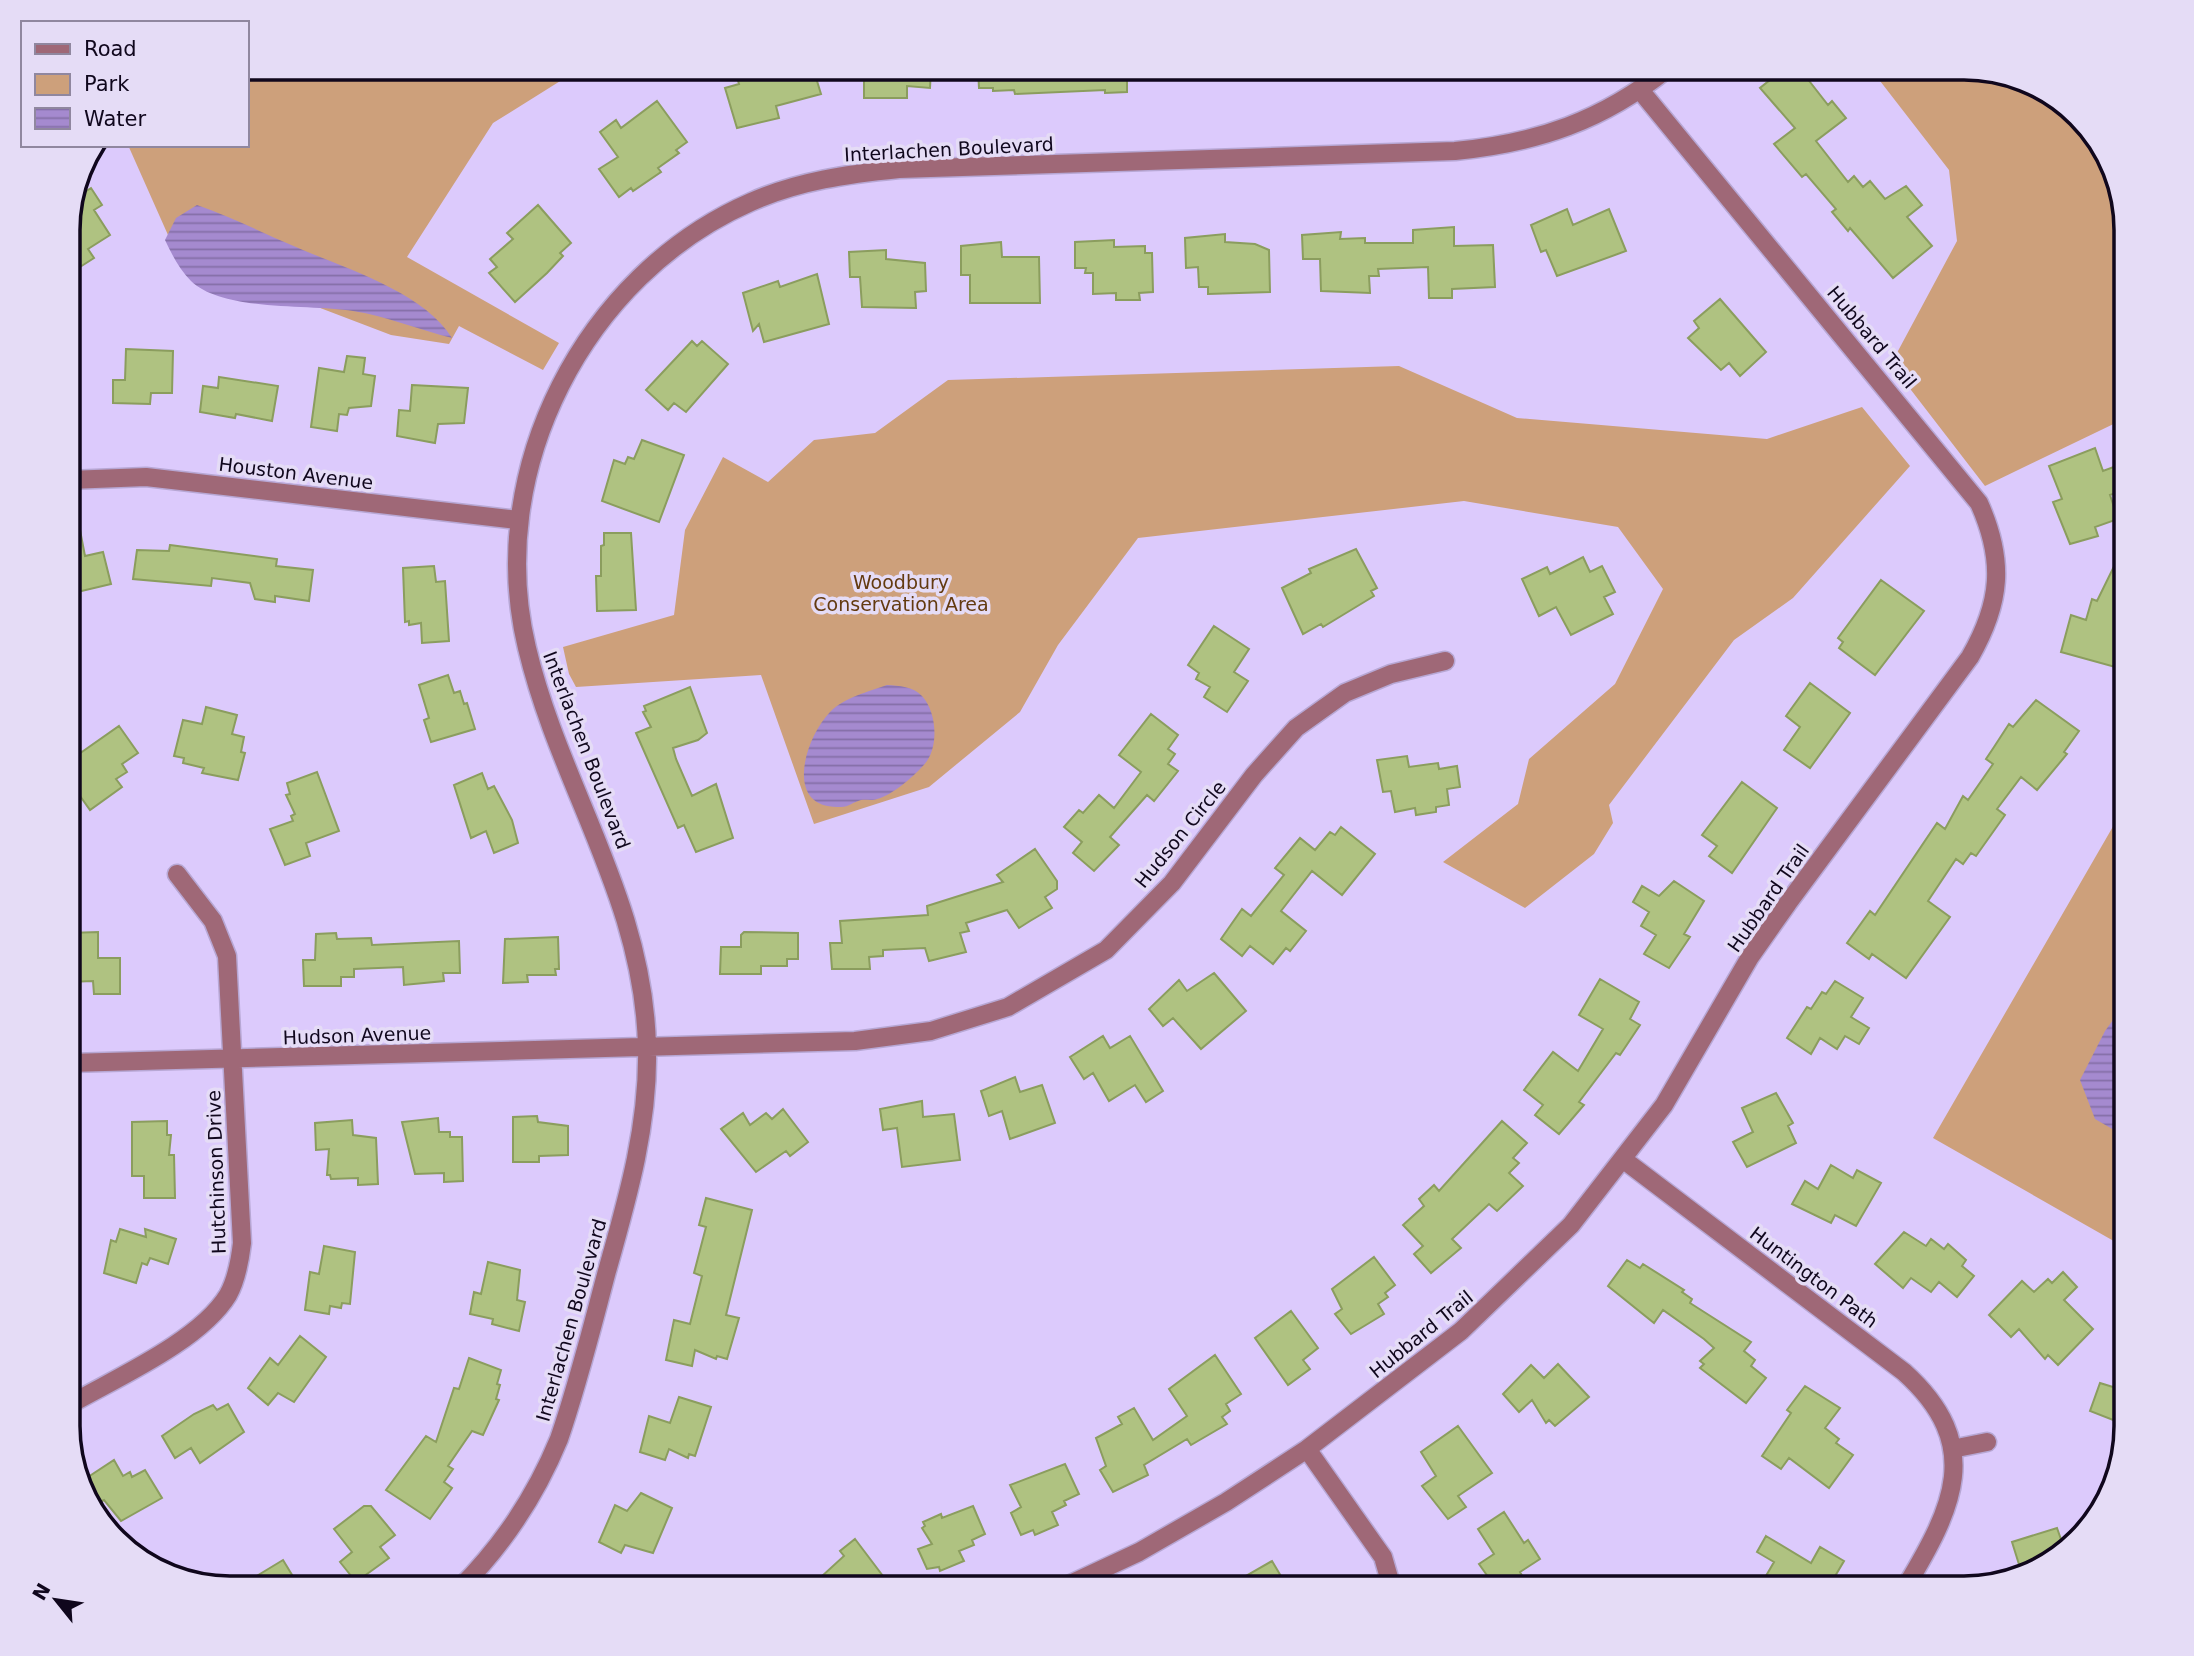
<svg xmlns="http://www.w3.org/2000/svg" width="2194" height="1656" viewBox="0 0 2194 1656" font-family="'DejaVu Sans',sans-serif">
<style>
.park{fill:#cda07b}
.water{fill:url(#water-rules)}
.building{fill:#afc281;stroke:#8b9d5e;stroke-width:2}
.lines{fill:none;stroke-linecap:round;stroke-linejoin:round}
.minor-casing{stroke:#b7a7d4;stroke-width:21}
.minor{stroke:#9f6877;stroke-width:18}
.labels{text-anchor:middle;stroke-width:7;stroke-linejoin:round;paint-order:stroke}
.street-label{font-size:19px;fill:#10071d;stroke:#e5dcf6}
.park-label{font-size:19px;fill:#633a10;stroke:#e5dcf6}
.rim{fill:none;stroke:#10071d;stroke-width:3.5}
</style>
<defs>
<pattern id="water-rules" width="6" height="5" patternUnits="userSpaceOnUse" patternTransform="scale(1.75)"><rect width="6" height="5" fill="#a58acf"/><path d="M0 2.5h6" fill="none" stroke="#856fa7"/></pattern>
</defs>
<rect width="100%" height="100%" fill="#dccafc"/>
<!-- park -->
<path class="park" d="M 247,68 L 581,68 L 493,123 L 407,257 L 559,343 L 543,370 L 459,326 L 449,344 L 391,335 L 176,253 L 128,145 L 247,145 Z
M 1870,68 L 1964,68 L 2063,102 L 2109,158 L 2126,230 L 2126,418 L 1985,486 L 1891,364 L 1957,241 L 1949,170 Z
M 1399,366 L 1517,418 L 1767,439 L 1862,407 L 1910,466 L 1793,598 L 1734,640 L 1609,805 L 1613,823 L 1594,854 L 1525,908 L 1443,862 L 1518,804 L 1529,759 L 1615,684 L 1663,589 L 1618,527 L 1464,501 L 1138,538 L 1058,645 L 1020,712 L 929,787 L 814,824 L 761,675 L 576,687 L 569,674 L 563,647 L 674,615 L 685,530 L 723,457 L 768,482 L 814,440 L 875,433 L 948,380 Z
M 2126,804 L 2126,1248 L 1933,1138 Z"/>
<!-- water -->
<path class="water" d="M 197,205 C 231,217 263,233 296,247 C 344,268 424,292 452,338 C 419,330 387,316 353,311 C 310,304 223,312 191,281 C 180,270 172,255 165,240 L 176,218 Z
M 887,685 C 899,686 913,686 922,696 C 936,711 939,743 927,761 C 918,773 892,796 877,799 C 872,801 866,799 861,800 C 853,802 849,807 841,807 C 783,810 804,739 830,712 C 845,697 868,692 887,685 Z
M 2126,1002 L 2126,1137 L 2095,1119 L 2080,1080 L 2105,1031 Z"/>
<!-- building -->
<path class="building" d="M 756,68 L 813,68 L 821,94 L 776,106 L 779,118 L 737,128 L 725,88 L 739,84 L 736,74 Z
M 864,68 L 931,68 L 930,88 L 907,86 L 907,98 L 864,98 Z
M 978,68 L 1127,68 L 1127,92 L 1105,93 L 1105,90 L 1015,94 L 1014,90 L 993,91 L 993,88 L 979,88 Z
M 1785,68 L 1799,68 L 1828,105 L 1832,101 L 1846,118 L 1816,141 L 1848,182 L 1854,176 L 1863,187 L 1870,181 L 1885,199 L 1906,186 L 1922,205 L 1907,217 L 1932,246 L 1893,278 L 1850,228 L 1848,231 L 1832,212 L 1836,209 L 1806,174 L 1802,177 L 1774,144 L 1795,128 L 1760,88 Z
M 657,101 L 687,142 L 676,150 L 679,153 L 658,168 L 661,172 L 633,191 L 631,188 L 619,197 L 599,169 L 618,157 L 600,132 L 616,120 L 621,128 Z
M 78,184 L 83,193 L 91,188 L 102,205 L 94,210 L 110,235 L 88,249 L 94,258 L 69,274 L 69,219 Z
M 538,205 L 571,243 L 560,253 L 563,256 L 547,273 L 515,302 L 489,273 L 497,267 L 490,259 L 513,239 L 507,233 Z
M 1567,209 L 1573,225 L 1609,209 L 1626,251 L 1557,276 L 1546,250 L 1541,252 L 1531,225 Z
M 1454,227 L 1454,246 L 1493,245 L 1495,287 L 1452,289 L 1452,298 L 1429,298 L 1428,267 L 1378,269 L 1379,276 L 1369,276 L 1370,293 L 1321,291 L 1320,259 L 1303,259 L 1302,235 L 1341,232 L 1340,239 L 1365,238 L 1365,243 L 1413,243 L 1413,230 Z
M 1225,234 L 1225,242 L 1255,244 L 1269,250 L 1270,292 L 1208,294 L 1208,287 L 1199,287 L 1198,267 L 1186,268 L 1185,238 Z
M 1114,240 L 1114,247 L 1145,246 L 1145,253 L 1152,253 L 1153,292 L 1139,293 L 1140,300 L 1116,300 L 1116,293 L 1093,294 L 1093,273 L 1085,273 L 1086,268 L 1075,268 L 1075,242 Z
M 1001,242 L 1002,257 L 1039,257 L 1040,303 L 970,303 L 970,275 L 961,275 L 961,246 Z
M 886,250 L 886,259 L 925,263 L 926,291 L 915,292 L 916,308 L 862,307 L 860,277 L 850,277 L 849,252 Z
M 817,274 L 829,324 L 764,342 L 759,324 L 753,331 L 743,293 L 778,281 L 780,287 Z
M 1720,299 L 1766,352 L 1740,376 L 1729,363 L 1721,370 L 1688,338 L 1699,328 L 1694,321 Z
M 692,341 L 697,346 L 702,341 L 728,364 L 686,412 L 674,403 L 668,410 L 646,390 Z
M 126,349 L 173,351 L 172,393 L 151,393 L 150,404 L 113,403 L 113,380 L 125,380 Z
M 347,356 L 365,358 L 363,374 L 375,376 L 371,406 L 349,408 L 347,415 L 339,414 L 337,431 L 311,427 L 319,368 L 344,372 Z
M 219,377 L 278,386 L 272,421 L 236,414 L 235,418 L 200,412 L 203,386 L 218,388 Z
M 412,385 L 468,388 L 464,423 L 438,424 L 435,443 L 397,436 L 399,410 L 410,411 Z
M 642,440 L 684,455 L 659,522 L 602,501 L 614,460 L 625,464 L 628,457 L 634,459 Z
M 2095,448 L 2103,471 L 2119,465 L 2126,490 L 2110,495 L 2118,519 L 2095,527 L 2098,536 L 2070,544 L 2053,502 L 2062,499 L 2049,466 Z
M 78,520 L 85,556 L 103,552 L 111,584 L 69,594 L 69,521 Z
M 604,533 L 631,533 L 636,610 L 597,611 L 596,576 L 601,576 L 601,546 L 604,545 Z
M 2126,542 L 2126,670 L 2061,652 L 2071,615 L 2086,620 L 2092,599 L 2097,601 Z
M 170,545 L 277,559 L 276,566 L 313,570 L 309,601 L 275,596 L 275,602 L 255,599 L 250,583 L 212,578 L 211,586 L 133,579 L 137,550 L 169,551 Z
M 1356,549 L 1377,588 L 1371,591 L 1374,596 L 1323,627 L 1321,624 L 1303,634 L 1282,588 L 1311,573 L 1309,569 Z
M 1583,557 L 1590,572 L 1602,566 L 1615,592 L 1604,597 L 1613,614 L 1571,635 L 1556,607 L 1539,616 L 1522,579 L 1547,567 L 1550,574 Z
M 434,566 L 436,582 L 445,581 L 449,641 L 422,643 L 421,623 L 409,625 L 409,621 L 405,622 L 403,568 Z
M 1881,580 L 1924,611 L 1875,675 L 1839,648 L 1843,642 L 1838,638 Z
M 1214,626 L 1249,649 L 1234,672 L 1248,681 L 1227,712 L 1204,697 L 1210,687 L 1196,679 L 1199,673 L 1188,665 Z
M 448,675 L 454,693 L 460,691 L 464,704 L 467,703 L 475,729 L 431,742 L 424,720 L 429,718 L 419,685 Z
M 1810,683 L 1850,713 L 1810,768 L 1784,750 L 1800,727 L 1786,716 Z
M 690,687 L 707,733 L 698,740 L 673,748 L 676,759 L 692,796 L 716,784 L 733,838 L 696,852 L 684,825 L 678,828 L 636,733 L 651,727 L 643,712 L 646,711 L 644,706 Z
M 2036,700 L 2079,731 L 2064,752 L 2067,754 L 2037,790 L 2021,777 L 1997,809 L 2005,815 L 1976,856 L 1971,853 L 1963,864 L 1956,859 L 1928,901 L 1950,917 L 1906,978 L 1872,954 L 1869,959 L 1847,943 L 1870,911 L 1875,915 L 1937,823 L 1945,829 L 1963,796 L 1968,800 L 1993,764 L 1986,759 L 1994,747 L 2009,724 L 2013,727 Z
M 206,707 L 237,715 L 232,734 L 244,737 L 241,752 L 245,753 L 238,780 L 202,773 L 204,768 L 183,763 L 184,758 L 174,756 L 183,720 L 202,724 Z
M 1151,714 L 1178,735 L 1168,749 L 1175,754 L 1168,764 L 1178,771 L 1154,801 L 1147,795 L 1110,837 L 1119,845 L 1094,871 L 1073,853 L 1082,842 L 1064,827 L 1079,810 L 1083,813 L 1099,795 L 1114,808 L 1141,772 L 1119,755 Z
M 119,726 L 138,753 L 122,764 L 127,772 L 116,779 L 122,787 L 90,810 L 73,786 L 80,781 L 69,761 Z
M 1407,756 L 1409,767 L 1438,763 L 1439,769 L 1457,766 L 1460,787 L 1447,789 L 1449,805 L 1436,807 L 1436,812 L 1416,815 L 1415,808 L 1395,812 L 1391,791 L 1383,792 L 1377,760 Z
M 317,772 L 339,831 L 306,843 L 310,856 L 285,865 L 270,829 L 293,821 L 291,816 L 295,814 L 286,795 L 290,794 L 287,783 Z
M 482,773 L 488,789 L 494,786 L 512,820 L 518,843 L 494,853 L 486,831 L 471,838 L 454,785 Z
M 1742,782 L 1777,808 L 1732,873 L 1709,856 L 1717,846 L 1702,835 Z
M 1341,827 L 1375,854 L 1342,895 L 1312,871 L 1281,911 L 1306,931 L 1290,951 L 1286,948 L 1273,964 L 1250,946 L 1242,956 L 1221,939 L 1242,909 L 1251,916 L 1284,875 L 1275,868 L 1300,838 L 1315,850 L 1330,832 L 1335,835 Z
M 1035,849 L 1057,881 L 1057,889 L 1045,897 L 1052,908 L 1030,921 L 1019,928 L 1007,910 L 966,923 L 969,931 L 960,933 L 966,952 L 929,961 L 925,948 L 883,950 L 883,956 L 869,957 L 870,969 L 832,969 L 830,943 L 842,943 L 840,921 L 928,915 L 927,906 L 1003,882 L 997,875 Z
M 1674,881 L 1704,901 L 1684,934 L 1690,937 L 1669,968 L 1644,954 L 1656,935 L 1641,926 L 1649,912 L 1633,902 L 1642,886 L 1659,896 Z
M 98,932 L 98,958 L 120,958 L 120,994 L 94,994 L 93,981 L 69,982 L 69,933 Z
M 744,932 L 798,933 L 798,959 L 787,959 L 787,966 L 761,966 L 761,974 L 720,974 L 721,947 L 741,947 L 741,935 Z
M 336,933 L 337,939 L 371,938 L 372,945 L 459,941 L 460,973 L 443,973 L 444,981 L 404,985 L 403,967 L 354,969 L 354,977 L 341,977 L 341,986 L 304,986 L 303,960 L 315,960 L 316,934 Z
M 558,937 L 559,969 L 555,969 L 556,975 L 527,975 L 528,982 L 503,983 L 505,939 Z
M 1214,973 L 1246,1011 L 1201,1049 L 1173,1018 L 1163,1026 L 1149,1009 L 1179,980 L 1187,991 Z
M 1600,979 L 1639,1002 L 1630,1019 L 1640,1025 L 1620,1055 L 1616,1053 L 1579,1102 L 1584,1105 L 1559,1134 L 1535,1115 L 1543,1105 L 1524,1090 L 1553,1052 L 1578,1071 L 1603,1029 L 1579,1015 Z
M 1835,981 L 1863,998 L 1851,1017 L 1869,1028 L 1859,1044 L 1845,1036 L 1837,1049 L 1820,1038 L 1811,1054 L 1787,1038 L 1807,1007 L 1811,1009 L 1822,992 L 1826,994 Z
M 1103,1036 L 1110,1048 L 1130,1036 L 1163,1091 L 1146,1102 L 1135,1085 L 1109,1101 L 1093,1073 L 1084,1079 L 1070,1057 Z
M 1015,1077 L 1020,1092 L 1042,1085 L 1055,1123 L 1010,1139 L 1002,1111 L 989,1116 L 981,1091 Z
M 1776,1093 L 1793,1123 L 1788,1126 L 1796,1143 L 1747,1167 L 1733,1142 L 1753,1132 L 1742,1108 Z
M 922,1101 L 923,1117 L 954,1114 L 960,1160 L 902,1167 L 897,1128 L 883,1130 L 880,1109 Z
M 783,1109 L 808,1142 L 790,1156 L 786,1151 L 756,1172 L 721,1129 L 743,1113 L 750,1125 L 766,1113 L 772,1119 Z
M 537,1116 L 538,1122 L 568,1126 L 568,1155 L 539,1156 L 539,1162 L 513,1162 L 513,1117 Z
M 438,1118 L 439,1132 L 450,1132 L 450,1137 L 462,1137 L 463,1181 L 444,1182 L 444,1173 L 415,1174 L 402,1122 Z
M 352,1120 L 353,1135 L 376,1138 L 378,1184 L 358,1185 L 358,1178 L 331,1179 L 330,1175 L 327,1175 L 329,1149 L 316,1150 L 315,1123 Z
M 167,1121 L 167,1135 L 171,1135 L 169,1155 L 174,1155 L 175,1198 L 144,1198 L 144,1176 L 132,1176 L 132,1122 Z
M 1502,1121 L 1527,1143 L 1513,1158 L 1519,1163 L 1509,1173 L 1523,1186 L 1497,1211 L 1489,1204 L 1452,1239 L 1461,1248 L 1431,1273 L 1414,1254 L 1423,1246 L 1403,1225 L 1424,1206 L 1419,1199 L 1434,1185 L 1439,1191 Z
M 1831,1165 L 1853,1178 L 1857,1170 L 1881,1183 L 1856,1226 L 1835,1215 L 1831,1223 L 1792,1204 L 1805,1181 L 1818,1189 Z
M 706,1198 L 752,1210 L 726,1315 L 739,1318 L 727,1359 L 717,1356 L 716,1359 L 695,1350 L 692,1366 L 666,1360 L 674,1320 L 690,1324 L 702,1276 L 694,1273 L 706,1227 L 699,1225 Z
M 120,1229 L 146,1237 L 145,1229 L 176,1239 L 168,1264 L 150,1258 L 147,1265 L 142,1263 L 136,1283 L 104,1273 L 111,1240 L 116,1242 Z
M 1904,1232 L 1926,1246 L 1931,1239 L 1944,1249 L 1948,1244 L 1966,1260 L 1962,1266 L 1974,1276 L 1957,1297 L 1939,1282 L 1931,1292 L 1911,1278 L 1903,1288 L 1875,1264 Z
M 324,1246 L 355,1252 L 350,1304 L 342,1303 L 341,1308 L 330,1306 L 329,1314 L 305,1310 L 310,1272 L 319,1274 Z
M 1374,1257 L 1395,1285 L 1385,1293 L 1388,1297 L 1378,1304 L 1384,1314 L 1351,1334 L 1335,1314 L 1342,1309 L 1332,1289 Z
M 1627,1260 L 1640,1268 L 1643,1264 L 1684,1290 L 1682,1292 L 1692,1299 L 1690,1303 L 1751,1342 L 1744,1351 L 1755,1360 L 1751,1366 L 1766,1378 L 1746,1403 L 1700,1368 L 1704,1364 L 1700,1361 L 1714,1348 L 1704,1339 L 1663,1310 L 1654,1323 L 1608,1286 Z
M 488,1262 L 520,1270 L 517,1300 L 525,1302 L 519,1331 L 492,1324 L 493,1319 L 470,1314 L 474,1292 L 481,1294 Z
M 2063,1272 L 2077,1287 L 2064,1300 L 2093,1329 L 2058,1365 L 2048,1355 L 2045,1359 L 2019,1329 L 2011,1337 L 1989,1315 L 2022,1281 L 2034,1292 L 2048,1279 L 2052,1283 Z
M 1291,1311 L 1318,1348 L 1303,1360 L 1310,1369 L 1288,1385 L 1255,1338 Z
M 300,1336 L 326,1357 L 294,1402 L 278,1393 L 268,1405 L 248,1388 L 270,1358 L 278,1365 Z
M 1215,1355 L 1241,1394 L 1226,1404 L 1230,1411 L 1222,1417 L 1227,1424 L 1191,1445 L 1187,1439 L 1144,1465 L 1148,1475 L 1113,1492 L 1100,1470 L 1106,1466 L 1096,1438 L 1122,1424 L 1118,1417 L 1134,1408 L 1153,1440 L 1187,1416 L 1169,1389 Z
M 469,1358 L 501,1370 L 497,1384 L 500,1385 L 496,1399 L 499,1400 L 483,1435 L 472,1431 L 448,1466 L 453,1469 L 444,1482 L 452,1488 L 430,1519 L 386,1490 L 426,1436 L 436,1442 L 454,1388 L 459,1389 Z
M 1558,1364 L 1589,1397 L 1555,1426 L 1549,1420 L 1546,1423 L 1532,1400 L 1519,1412 L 1503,1394 L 1531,1365 L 1544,1378 Z
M 2100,1383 L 2126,1391 L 2126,1425 L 2090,1411 Z
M 1805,1386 L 1840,1408 L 1825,1428 L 1839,1439 L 1836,1443 L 1853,1455 L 1829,1488 L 1789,1458 L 1781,1469 L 1762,1456 L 1791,1413 L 1787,1410 Z
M 679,1397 L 711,1407 L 695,1456 L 689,1454 L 688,1458 L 669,1449 L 665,1460 L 640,1452 L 649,1416 L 670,1423 Z
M 228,1404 L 244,1432 L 200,1463 L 191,1448 L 175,1458 L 162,1436 L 194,1414 L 213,1405 L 217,1410 Z
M 1458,1426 L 1492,1473 L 1458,1496 L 1466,1507 L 1448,1519 L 1422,1486 L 1436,1476 L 1421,1452 Z
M 114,1460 L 123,1476 L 130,1472 L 132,1477 L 145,1470 L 162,1498 L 121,1521 L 104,1500 L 96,1504 L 82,1481 Z
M 1065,1464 L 1079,1494 L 1064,1501 L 1066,1505 L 1052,1512 L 1058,1525 L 1035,1535 L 1033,1530 L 1021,1535 L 1011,1513 L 1021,1507 L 1010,1485 Z
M 641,1493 L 672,1508 L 653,1553 L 625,1545 L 621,1553 L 599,1542 L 615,1505 L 627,1511 Z
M 364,1506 L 371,1506 L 395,1535 L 380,1547 L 389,1558 L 356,1582 L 340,1562 L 352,1552 L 334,1529 Z
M 973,1506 L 985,1534 L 972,1540 L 974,1545 L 959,1551 L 964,1561 L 940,1571 L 939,1567 L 927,1569 L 918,1549 L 932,1544 L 922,1528 L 925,1526 L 923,1522 L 941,1514 L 942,1518 Z
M 1504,1512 L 1524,1543 L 1528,1540 L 1540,1559 L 1520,1572 L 1525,1581 L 1514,1588 L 1496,1588 L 1479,1564 L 1494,1554 L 1478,1529 Z
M 2057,1528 L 2064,1548 L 2038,1569 L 2022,1574 L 2012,1542 Z
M 1766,1536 L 1811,1563 L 1820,1547 L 1844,1561 L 1828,1588 L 1759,1588 L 1774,1562 L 1757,1552 Z
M 855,1539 L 892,1588 L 809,1588 L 844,1556 L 840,1551 Z
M 283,1560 L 300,1588 L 237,1588 Z
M 1272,1561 L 1288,1588 L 1225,1588 Z"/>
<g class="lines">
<!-- minor casing -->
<g class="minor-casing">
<path id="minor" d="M 69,480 L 146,477 L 518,520
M 69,1063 L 855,1041 L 931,1031 L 1008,1007 L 1106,950 L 1172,883 L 1254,775 L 1296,728 L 1345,693 L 1391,674 L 1445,661
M 1624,1160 L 1904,1372 C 1985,1445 1953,1508 1905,1588
M 69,1405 C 116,1378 200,1341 228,1295 C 237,1279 240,1260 242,1243 L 227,956 L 213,921 L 177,874
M 1307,1449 L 1383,1557 L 1392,1588
M 1952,1449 L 1987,1442
M 460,1588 C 503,1545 536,1495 559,1439 C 578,1384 592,1327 607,1271 C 628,1197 649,1124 647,1047 C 644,899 560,787 527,648 C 484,471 584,275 751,202 C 798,181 848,174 899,169 L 1455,151 C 1537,143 1603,121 1668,68
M 1062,1588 L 1139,1552 L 1226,1502 L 1307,1449 L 1461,1331 L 1571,1225 L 1664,1105 L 1750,957 L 1788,903 L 1970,657 C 2001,603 2005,561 1979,503 L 1640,90"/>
</g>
<!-- minor -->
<use href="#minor" class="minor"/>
</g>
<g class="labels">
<!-- street labels -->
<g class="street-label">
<text transform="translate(949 149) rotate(-3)" y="7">Interlachen Boulevard</text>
<text transform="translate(1872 337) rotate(50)" y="7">Hubbard Trail</text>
<text transform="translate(296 473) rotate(7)" y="7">Houston Avenue</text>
<text transform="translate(587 750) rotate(69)" y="7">Interlachen Boulevard</text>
<text transform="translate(1180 834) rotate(-51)" y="7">Hudson Circle</text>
<text transform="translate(1768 898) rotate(-55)" y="7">Hubbard Trail</text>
<text transform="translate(357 1035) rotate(-2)" y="7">Hudson Avenue</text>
<text transform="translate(216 1172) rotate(-92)" y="7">Hutchinson Drive</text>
<text transform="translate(1814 1277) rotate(37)" y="7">Huntington Path</text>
<text transform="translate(571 1320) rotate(-74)" y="7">Interlachen Boulevard</text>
<text transform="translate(1421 1334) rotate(-39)" y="7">Hubbard Trail</text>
</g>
<!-- park labels -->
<g class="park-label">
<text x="901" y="589">Woodbury<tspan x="901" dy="22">Conservation Area</tspan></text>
</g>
</g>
<!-- crop -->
<path d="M0 0H2194V1656H0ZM230 80H1964A150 150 0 0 1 2114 230V1426A150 150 0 0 1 1964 1576H230A150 150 0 0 1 80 1426V230A150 150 0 0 1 230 80Z" fill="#e5dcf6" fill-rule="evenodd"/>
<path class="rim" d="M230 80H1964A150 150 0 0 1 2114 230V1426A150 150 0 0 1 1964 1576H230A150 150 0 0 1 80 1426V230A150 150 0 0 1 230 80Z"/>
<!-- legend -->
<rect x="21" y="21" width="228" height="126" fill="#e5dcf6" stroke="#90879f" stroke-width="2"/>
<rect x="35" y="44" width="35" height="10" fill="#9f6877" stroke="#90879f" stroke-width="2"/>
<text x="84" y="56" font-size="21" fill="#10071d">Road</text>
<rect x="35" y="74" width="35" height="21" fill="#cda07b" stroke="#90879f" stroke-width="2"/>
<text x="84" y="91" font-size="21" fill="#10071d">Park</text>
<rect x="35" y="108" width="35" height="21" fill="url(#water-rules)" stroke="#90879f" stroke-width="2"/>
<text x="84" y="126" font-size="21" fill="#10071d">Water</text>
<!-- north arrow -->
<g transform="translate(56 1600) rotate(300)" stroke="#e5dcf6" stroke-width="5" paint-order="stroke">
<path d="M0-5L12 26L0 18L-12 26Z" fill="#10071d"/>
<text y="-10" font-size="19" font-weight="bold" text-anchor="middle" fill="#10071d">N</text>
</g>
</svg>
